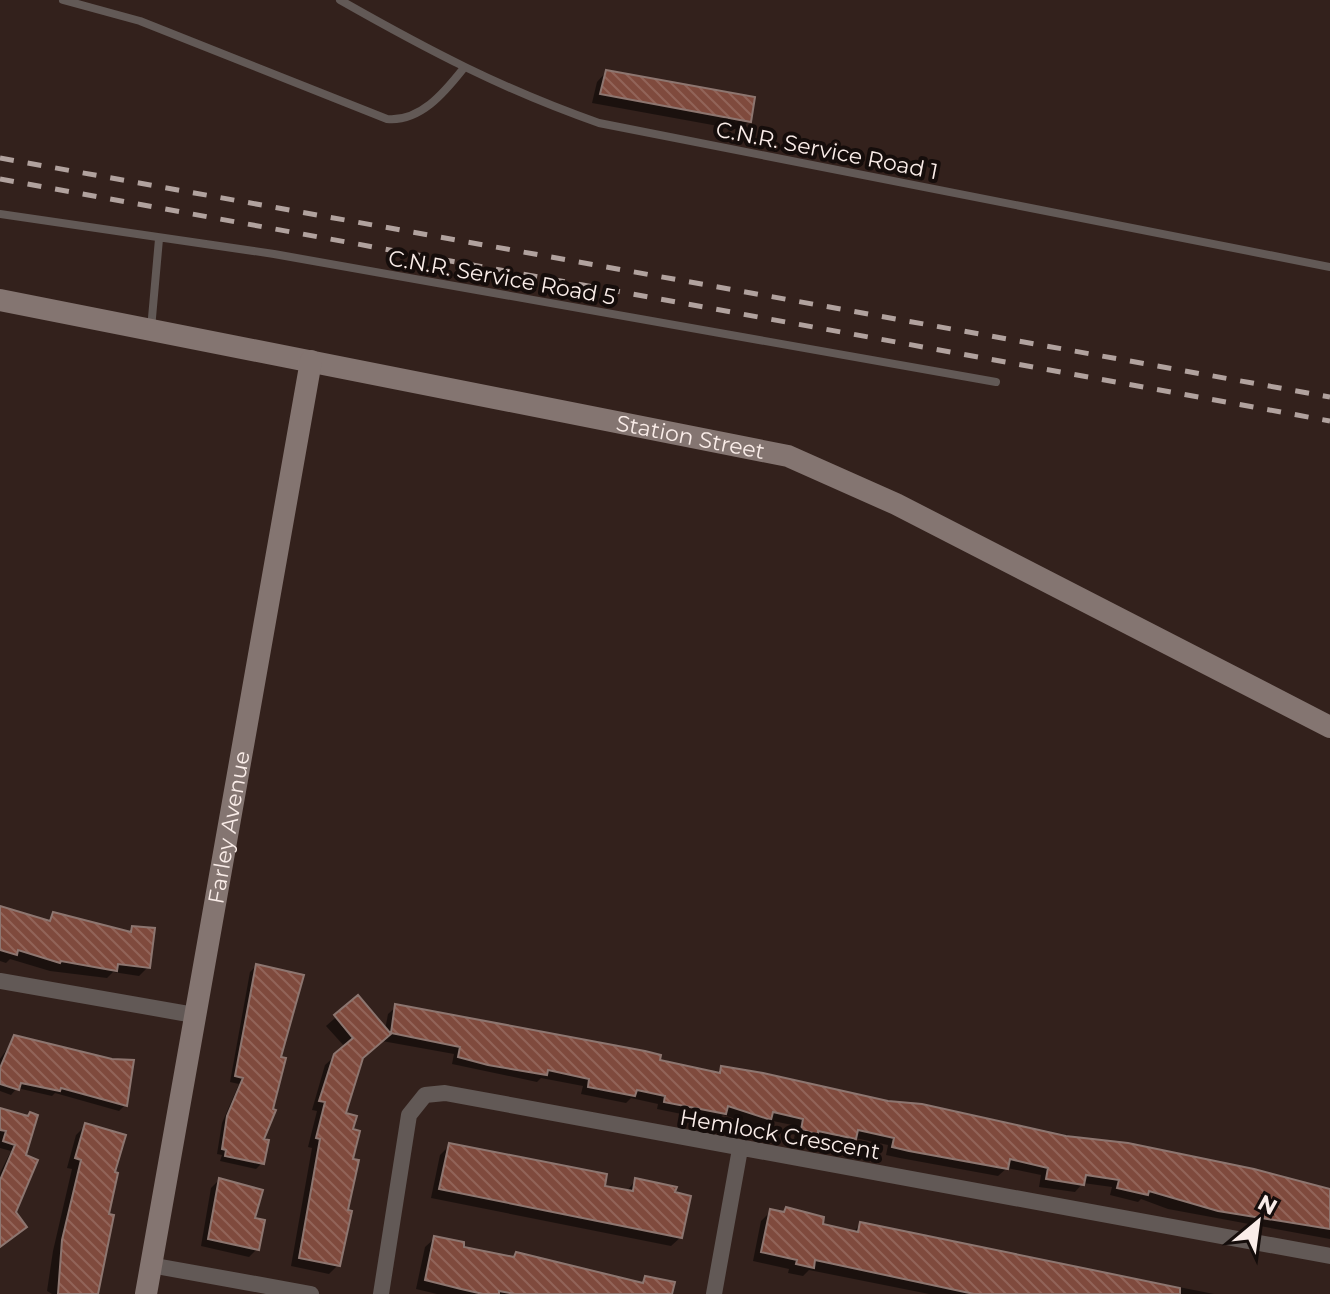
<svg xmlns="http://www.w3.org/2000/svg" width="1330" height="1294" viewBox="0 0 1330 1294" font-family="Montserrat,sans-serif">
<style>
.shadow{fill:#0007}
.building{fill:url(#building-back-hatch);stroke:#8d7670;stroke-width:2}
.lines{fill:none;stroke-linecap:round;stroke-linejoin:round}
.lane{stroke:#625956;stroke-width:8}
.street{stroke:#625956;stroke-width:16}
.secondary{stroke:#847571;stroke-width:22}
.rail{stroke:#b1a29e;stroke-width:5;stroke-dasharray:14 14;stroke-linecap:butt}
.labels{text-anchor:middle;stroke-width:8;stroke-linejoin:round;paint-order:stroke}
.street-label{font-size:22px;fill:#faede9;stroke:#150d0b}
</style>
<defs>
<pattern id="building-back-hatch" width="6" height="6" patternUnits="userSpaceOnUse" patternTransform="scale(2)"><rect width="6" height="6" fill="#7f4a3d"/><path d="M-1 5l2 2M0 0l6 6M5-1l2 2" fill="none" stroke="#926459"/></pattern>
</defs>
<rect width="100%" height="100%" fill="#33211c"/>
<!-- shadow -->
<path class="shadow" d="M 606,72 L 749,121 L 740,130 L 592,103 L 597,82 Z
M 0,908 L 46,922 L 53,915 L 128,933 L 133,928 L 148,967 L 139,976 L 113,972 L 107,978 L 50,971 L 10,959 L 6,963 L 0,961 Z
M 256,966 L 279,1059 L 261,1140 L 262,1163 L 256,1169 L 220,1161 L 222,1155 L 217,1154 L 222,1123 L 239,1084 L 230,1082 L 250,972 Z
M 358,998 L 385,1030 L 388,1014 L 396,1007 L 716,1074 L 722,1068 L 887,1103 L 922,1106 L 1002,1121 L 1330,1191 L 1330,1239 L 1168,1209 L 1141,1199 L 1138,1202 L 1110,1195 L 1112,1187 L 1083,1183 L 1075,1192 L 1039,1187 L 1041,1175 L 1007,1168 L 998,1176 L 900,1158 L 886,1155 L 888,1145 L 855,1138 L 846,1146 L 811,1138 L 808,1141 L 794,1138 L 797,1126 L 768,1120 L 761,1127 L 723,1115 L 716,1121 L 657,1109 L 658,1104 L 631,1098 L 626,1103 L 581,1094 L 583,1086 L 541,1078 L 537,1082 L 452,1064 L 454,1054 L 382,1041 L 361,1059 L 344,1114 L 351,1131 L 351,1160 L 338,1265 L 329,1274 L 291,1266 L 312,1148 L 308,1147 L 317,1111 L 312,1110 L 325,1065 L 345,1047 L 326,1026 Z
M 15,1038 L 125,1105 L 119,1111 L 55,1093 L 52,1096 L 17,1088 L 11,1095 L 0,1091 L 0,1059 Z
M 0,1112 L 24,1156 L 0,1246 L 0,1173 L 11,1151 L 0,1148 Z
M 85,1126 L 112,1174 L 93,1294 L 52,1294 L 47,1291 L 53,1251 L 72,1169 L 67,1168 L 76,1135 Z
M 449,1146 L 626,1192 L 636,1180 L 681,1237 L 671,1246 L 431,1198 L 440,1155 Z
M 219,1180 L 257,1249 L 249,1257 L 201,1246 L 211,1188 Z
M 786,1209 L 821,1226 L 852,1233 L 861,1224 L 1214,1294 L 929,1294 L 809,1270 L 803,1276 L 788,1273 L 789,1269 L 753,1261 L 761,1221 L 771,1211 L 781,1214 Z
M 435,1238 L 461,1248 L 511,1259 L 516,1254 L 640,1284 L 645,1278 L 670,1294 L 437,1294 L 416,1289 L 425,1247 Z"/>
<!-- building -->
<path class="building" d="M 606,70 L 755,97 L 751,122 L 600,94 Z
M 0,906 L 50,921 L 53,912 L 131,932 L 132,926 L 155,928 L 150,968 L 118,964 L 117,971 L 61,961 L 60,963 L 18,950 L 17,955 L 0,950 Z
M 256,964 L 304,975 L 281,1057 L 286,1058 L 273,1109 L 276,1110 L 264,1139 L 269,1140 L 264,1164 L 225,1156 L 226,1150 L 222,1149 L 227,1116 L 243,1078 L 235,1076 Z
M 358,995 L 391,1034 L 363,1058 L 346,1113 L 357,1116 L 353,1129 L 360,1131 L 353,1159 L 359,1160 L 348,1210 L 352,1211 L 340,1266 L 299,1258 L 320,1139 L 316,1138 L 325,1102 L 319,1101 L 334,1054 L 353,1038 L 334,1015 Z
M 395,1004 L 645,1051 L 661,1055 L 660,1060 L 720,1073 L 721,1066 L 763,1073 L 888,1101 L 922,1104 L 1066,1136 L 1128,1143 L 1254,1169 L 1330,1189 L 1330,1229 L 1218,1211 L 1149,1191 L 1148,1195 L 1117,1188 L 1119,1180 L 1086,1175 L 1084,1185 L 1046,1179 L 1048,1168 L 1010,1159 L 1008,1169 L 909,1151 L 892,1147 L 894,1138 L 858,1130 L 856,1139 L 818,1131 L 818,1134 L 801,1130 L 803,1119 L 773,1112 L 771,1120 L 728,1106 L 726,1114 L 664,1102 L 665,1096 L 637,1090 L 635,1096 L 588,1087 L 589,1079 L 548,1070 L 547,1075 L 488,1065 L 458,1057 L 460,1047 L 391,1033 Z
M 14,1035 L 112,1059 L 134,1060 L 127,1106 L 61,1088 L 60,1091 L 21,1083 L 19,1090 L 0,1084 L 0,1068 Z
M 0,1108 L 28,1116 L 30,1112 L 38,1115 L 26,1155 L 38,1160 L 16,1212 L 27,1227 L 0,1247 L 0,1180 L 15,1145 L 3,1141 L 6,1131 L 0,1130 Z
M 85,1123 L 126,1135 L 115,1172 L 118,1173 L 109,1214 L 114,1215 L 98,1294 L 58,1294 L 62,1240 L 81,1160 L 75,1158 Z
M 449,1143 L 607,1174 L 605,1186 L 633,1191 L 635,1178 L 677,1187 L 675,1192 L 691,1196 L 682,1238 L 439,1189 Z
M 219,1178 L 263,1190 L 255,1218 L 265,1220 L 259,1250 L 208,1239 Z
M 786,1207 L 824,1217 L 823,1224 L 858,1232 L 860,1222 L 1180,1288 L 1180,1294 L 974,1294 L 815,1260 L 814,1268 L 796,1264 L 797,1260 L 761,1252 L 770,1209 L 784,1212 Z
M 434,1236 L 464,1242 L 464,1247 L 514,1257 L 516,1252 L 643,1283 L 645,1276 L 675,1282 L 672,1294 L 515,1294 L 499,1291 L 499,1294 L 483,1294 L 461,1289 L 425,1280 Z"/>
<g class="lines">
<!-- lane -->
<path class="lane" d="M 63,0 L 140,21 L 387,119 C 420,122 444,93 463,69
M 340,0 C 428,50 502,89 599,123 L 1330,267
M 0,214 L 274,254 L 996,382
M 151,329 L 159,239"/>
<!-- street -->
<path class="street" d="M 0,981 L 194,1015
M 150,1265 L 311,1294
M 381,1294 L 409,1115 L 425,1095 L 445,1093 L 1330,1256
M 714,1294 L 740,1149"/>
<!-- secondary -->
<g class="secondary">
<path id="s1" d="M 0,300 L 788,456 L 896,504 L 1330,727"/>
<path id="s2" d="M 146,1294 L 311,361"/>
</g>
<!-- rail -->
<path class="rail" d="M 0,158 L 1330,397
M 0,179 L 1330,421"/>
</g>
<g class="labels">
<!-- street labels -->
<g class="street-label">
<text transform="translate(827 150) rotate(11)" y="8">C.N.R. Service Road 1</text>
<text transform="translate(502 277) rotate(10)" y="8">C.N.R. Service Road 5</text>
<text dy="8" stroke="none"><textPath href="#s1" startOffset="704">Station Street</textPath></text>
<text dy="8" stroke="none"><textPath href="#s2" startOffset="474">Farley Avenue</textPath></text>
<text transform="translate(780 1134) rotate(10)" y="8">Hemlock Crescent</text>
</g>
</g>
<!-- north arrow -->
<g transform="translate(1258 1222) rotate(29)" stroke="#150d0b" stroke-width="6" paint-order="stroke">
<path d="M0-6L14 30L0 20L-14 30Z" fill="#faede9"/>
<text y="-12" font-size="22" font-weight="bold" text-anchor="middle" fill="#faede9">N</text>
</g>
</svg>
